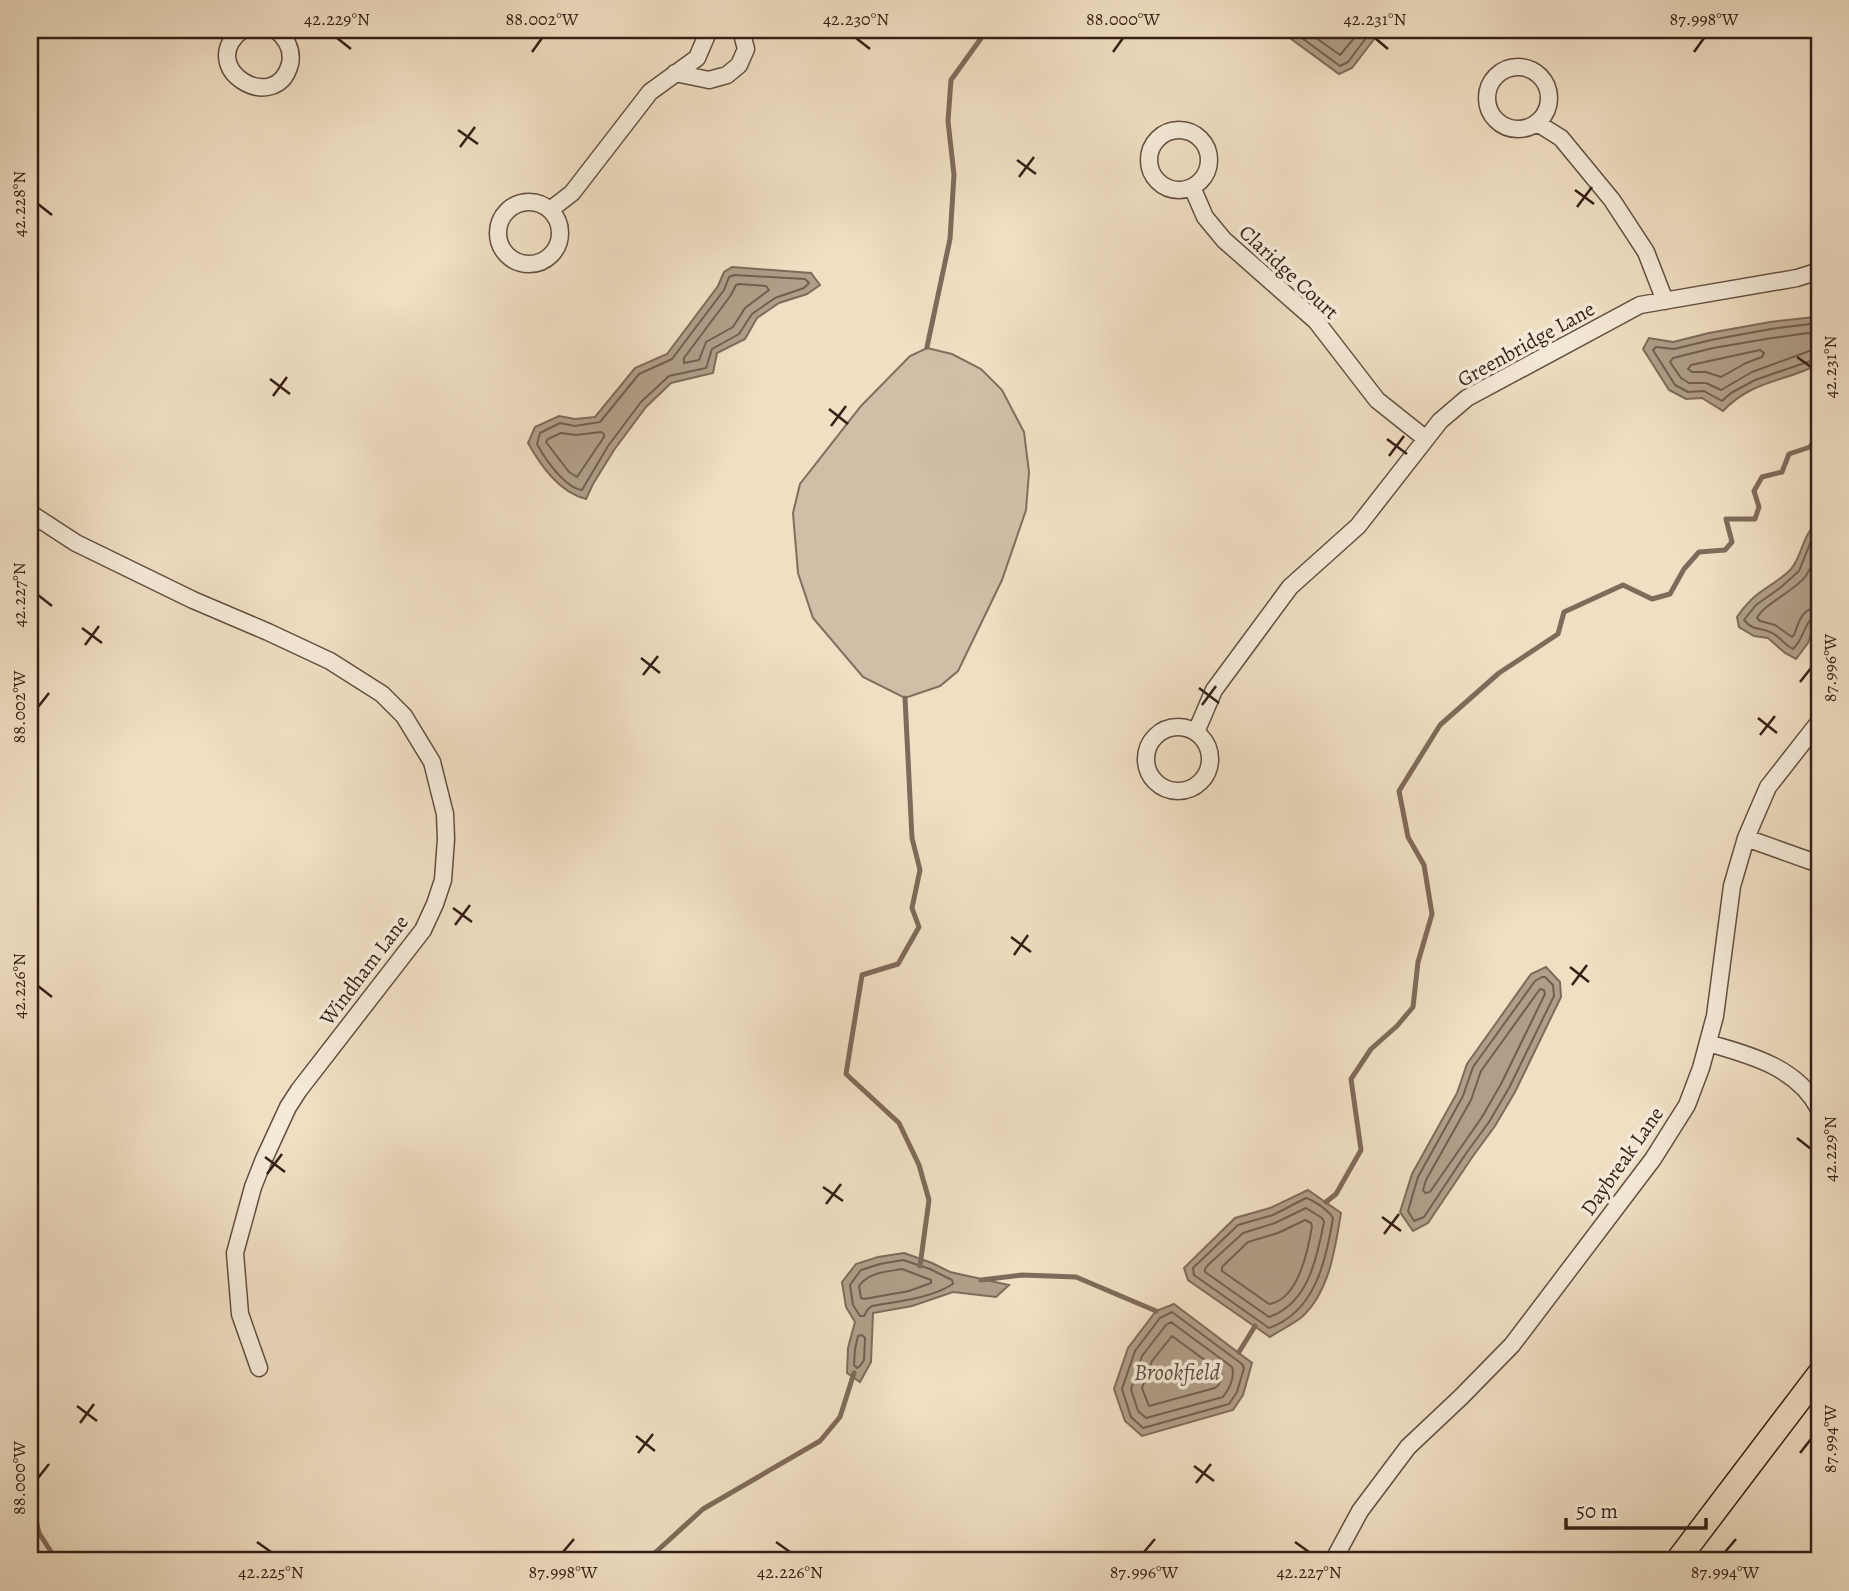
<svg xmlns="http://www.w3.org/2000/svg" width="1849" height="1591" viewBox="0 0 1849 1591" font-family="Alegreya,serif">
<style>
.green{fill:#d0bea6;stroke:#826e5e;stroke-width:2}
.water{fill:#b09e88;stroke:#7e6b5a;stroke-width:2}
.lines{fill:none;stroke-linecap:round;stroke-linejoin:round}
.shore{stroke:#725e4f;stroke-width:2}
.stream{stroke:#7e6b5a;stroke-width:5}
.street-casing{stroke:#634f41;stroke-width:19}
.primary-casing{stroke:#341f16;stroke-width:26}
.street{stroke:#f5ead8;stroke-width:16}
.primary{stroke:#f0dfc3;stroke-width:23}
.ticks{fill:none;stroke:#341f16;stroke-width:2.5}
.labels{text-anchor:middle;stroke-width:7;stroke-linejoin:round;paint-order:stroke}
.street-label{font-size:21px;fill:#341f16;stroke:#f5ead8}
.water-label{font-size:23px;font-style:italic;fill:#5f4b3e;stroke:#f5ead8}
.neatline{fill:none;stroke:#341f16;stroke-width:2.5}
.ticks-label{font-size:18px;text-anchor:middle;fill:#341f16}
</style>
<rect width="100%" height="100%" fill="#f0dfc3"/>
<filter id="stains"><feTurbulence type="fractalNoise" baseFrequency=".00286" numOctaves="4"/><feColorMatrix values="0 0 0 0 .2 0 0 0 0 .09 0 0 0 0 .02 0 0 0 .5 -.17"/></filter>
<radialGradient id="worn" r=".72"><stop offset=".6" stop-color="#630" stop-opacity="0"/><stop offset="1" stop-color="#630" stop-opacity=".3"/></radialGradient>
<!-- green -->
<path class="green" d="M 927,348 L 952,354 L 981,369 L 1002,390 L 1024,432 L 1029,472 L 1026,510 L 1002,580 L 958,671 L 940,686 L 905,698 L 863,677 L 813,618 L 798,573 L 793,513 L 800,484 L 861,406 L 910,356 Z"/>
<!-- water -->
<path class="water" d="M 1275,30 L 1381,30 L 1352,68 L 1339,74 L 1283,33 Z
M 732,267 L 811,273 L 820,285 L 807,294 L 779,303 L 757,318 L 745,339 L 717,353 L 713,373 L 671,383 L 646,407 L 614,450 L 593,484 L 586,499 C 559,492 541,466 528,443 L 535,427 L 559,416 L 575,419 L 595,417 L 635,368 L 667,354 L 718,286 L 724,272 Z
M 1814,317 L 1819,323 L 1819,364 C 1785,382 1752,380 1723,411 L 1702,398 L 1686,399 L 1669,390 L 1643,349 L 1649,338 L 1673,342 L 1709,333 L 1770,322 Z
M 1819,522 L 1819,620 L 1814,625 L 1808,643 L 1796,659 L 1785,653 L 1768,638 L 1754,636 L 1739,627 L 1737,617 C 1741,611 1746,605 1751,600 C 1763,588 1779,582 1791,569 C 1803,555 1802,533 1819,522 Z
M 1546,967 L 1560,982 L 1561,997 L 1515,1092 L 1495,1126 L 1473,1156 L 1428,1223 L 1413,1231 L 1400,1212 L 1412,1174 L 1457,1093 L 1467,1064 L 1531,974 Z
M 1308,1190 L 1341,1213 C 1335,1248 1330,1290 1303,1316 C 1294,1324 1280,1330 1270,1337 L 1188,1280 L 1184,1268 L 1235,1218 L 1270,1208 Z
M 904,1253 L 932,1263 L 950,1272 L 1009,1285 L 996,1297 L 953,1292 L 912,1306 L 873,1313 L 871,1362 L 860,1382 L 847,1373 L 848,1348 L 855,1322 L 846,1307 L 842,1282 L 856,1264 L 878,1257 Z
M 1174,1304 L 1252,1363 L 1243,1395 L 1233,1410 L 1142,1436 L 1125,1421 L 1114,1389 L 1128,1348 L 1156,1311 Z"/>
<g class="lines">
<!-- shore -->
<path class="shore" d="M 1291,30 L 1340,66 L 1348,62 L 1372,30
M 1305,30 L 1340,55 L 1361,30
M 734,275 L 805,279 L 809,283 L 804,288 L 775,298 L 752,314 L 739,334 L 712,349 L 706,368 L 669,376 L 641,402 L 608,446 L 582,490 C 565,488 545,459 537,444 L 540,433 L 560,423 L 575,426 L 600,422 L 639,374 L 672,359 L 724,290 L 729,277 Z
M 739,284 L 766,286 L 769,290 L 745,308 L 733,327 L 706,342 L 699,360 L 684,363 L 684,358 L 731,295 L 736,285 Z
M 1819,326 L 1810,324 L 1771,329 L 1711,340 L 1674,349 L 1656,347 L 1653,350 L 1675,385 L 1688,392 L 1704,391 L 1722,401 L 1731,393 L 1755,380 L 1819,358
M 1819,335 L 1808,333 L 1772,338 L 1713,348 L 1673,358 L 1670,362 L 1681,378 L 1689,383 L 1706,383 L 1721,390 L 1752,372 L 1812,350 L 1819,349
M 1760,350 L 1764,353 L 1762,357 L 1746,363 L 1721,377 L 1706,372 L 1692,372 L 1688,369 L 1691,365 Z
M 601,432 L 604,434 L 604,437 L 577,477 L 569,472 L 546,442 L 548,439 L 561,433 L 576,435 Z
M 1819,530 L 1811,541 L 1799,571 L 1780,588 L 1756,605 L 1744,620 C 1753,631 1759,627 1770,632 C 1779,635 1784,645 1793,649 C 1806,637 1803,619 1819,616
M 1819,545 C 1815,555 1812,568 1805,577 C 1793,592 1765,603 1757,618 L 1760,621 L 1775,625 L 1792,637 L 1794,635 C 1799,621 1802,608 1819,607
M 1542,977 L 1545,977 L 1553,985 L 1554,996 L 1509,1088 L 1489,1122 L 1467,1152 L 1424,1217 L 1414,1221 L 1408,1211 L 1418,1177 L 1463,1096 L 1473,1067 L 1535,981 Z
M 1540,989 L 1544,990 L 1545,994 L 1501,1084 L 1482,1117 L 1430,1192 L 1425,1193 L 1423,1190 L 1426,1180 L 1471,1100 L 1481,1071 Z
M 1306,1198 C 1315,1201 1328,1210 1333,1218 C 1326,1261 1315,1312 1269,1328 L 1194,1275 L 1193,1268 L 1238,1225 L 1273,1215 Z
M 1306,1208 L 1322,1218 L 1324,1222 C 1317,1258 1308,1304 1269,1317 L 1205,1272 L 1205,1269 L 1208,1265 L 1243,1233 L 1275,1223 Z
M 1305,1220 L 1311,1223 L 1312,1226 C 1308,1251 1298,1300 1269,1304 L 1222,1271 L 1222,1267 L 1248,1242 L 1278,1233 Z
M 903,1260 L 930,1269 L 952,1280 L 953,1284 C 929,1299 899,1301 872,1306 L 868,1309 L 864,1316 L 860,1316 L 853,1305 L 850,1285 L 861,1270 L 880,1264 Z
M 902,1269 L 931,1280 L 931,1283 L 909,1291 L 864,1299 L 861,1298 L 859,1286 C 869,1272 886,1272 902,1269 Z
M 1172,1312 L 1242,1364 L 1244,1368 L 1237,1392 L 1229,1404 L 1143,1428 L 1131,1417 L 1122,1389 L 1135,1351 L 1160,1318 Z
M 1171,1322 L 1232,1367 C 1235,1377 1229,1389 1223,1397 L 1146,1418 L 1138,1411 L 1131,1389 L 1142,1356 L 1166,1325 Z
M 862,1335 L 865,1338 L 864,1360 L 860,1366 L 857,1368 L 854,1365 L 855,1349 L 858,1336 Z
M 1172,1336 L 1221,1372 C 1223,1377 1220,1385 1215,1388 L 1149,1406 L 1142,1388 L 1152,1361 Z"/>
<!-- stream -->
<path class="stream" d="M 927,347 L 950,239 L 954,175 L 948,121 L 951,80 L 987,30
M 905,698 L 912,838 L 920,870 L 912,908 L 919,927 L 898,964 L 862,975 L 846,1074 L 899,1123 L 919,1165 L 929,1200 L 920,1266
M 1326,1202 L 1336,1194 L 1361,1150 L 1351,1079 L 1371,1049 L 1397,1026 L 1413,1007 L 1418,962 L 1432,914 L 1424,865 L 1408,837 L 1399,791 L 1440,725 L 1499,673 L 1558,634 L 1564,612 L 1623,585 L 1652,599 L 1670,594 L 1684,569 L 1699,552 L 1725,550 L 1732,542 L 1726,519 L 1755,519 L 1759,507 L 1754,491 L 1762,477 L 1782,472 L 1789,454 L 1810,447 L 1819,434
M 981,1280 L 1022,1275 L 1076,1277 L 1156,1311
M 1239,1352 L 1255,1326
M 30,1496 L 39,1533 L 57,1561
M 646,1561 L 703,1509 L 820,1441 L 840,1417 L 854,1373"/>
<!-- street casing -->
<g class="street-casing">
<path id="street" d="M 242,30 C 194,68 276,117 290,64 C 293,50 286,38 276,30
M1487 98a31 31 0 1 1 62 0a31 31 0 1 1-62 0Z
M 675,73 L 709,80 L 727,75 L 739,65 L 746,49 L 741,30
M 1537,123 L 1561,138 L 1612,200 L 1646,252 L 1665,301
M1149 160a30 30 0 1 1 60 0a30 30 0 1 1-60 0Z
M 1192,187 L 1205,217 L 1224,240 L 1316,321 L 1377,400 L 1426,439
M498 233a31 31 0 1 1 62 0a31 31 0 1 1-62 0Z
M 550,210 L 572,193 L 650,92 L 697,58 L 709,30
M 30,513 L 76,543 L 193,600 L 268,632 L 330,661 L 382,694 L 404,716 L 432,762 L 445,814 L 446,839 L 443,880 L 435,904 L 423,930 L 299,1090 L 288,1107 L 264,1159 L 253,1187 L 235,1253 L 240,1314 L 259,1368
M1146 759a32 32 0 1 1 64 0a32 32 0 1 1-64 0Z
M 1196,732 L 1214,690 L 1290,587 L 1358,526 L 1440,421 L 1467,398 L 1640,305 L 1797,278 L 1819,271
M 1746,838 L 1819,864
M 1708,1043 C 1750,1055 1797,1067 1819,1109
M 1333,1561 L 1360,1511 L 1408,1447 L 1461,1397 L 1512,1345 L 1653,1159 L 1687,1105 L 1701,1068 L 1715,1016 L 1732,886 L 1746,838 L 1768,787 L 1819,722"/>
</g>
<!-- primary casing -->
<g class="primary-casing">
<path id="primary" d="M 1677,1561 L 1819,1374"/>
</g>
<!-- street -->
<use href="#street" class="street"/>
<!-- primary -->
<use href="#primary" class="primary"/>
</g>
<!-- ticks -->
<path class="ticks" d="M 337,38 L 351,49M 856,38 L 870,49M 1375,38 L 1388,49M 532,52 L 542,38M 1113,52 L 1123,38M 1694,52 L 1704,38M 458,130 L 478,144M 460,147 L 475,127M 1017,160 L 1036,174M 1019,177 L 1034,157M 1575,190 L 1594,204M 38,204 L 52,215M 1577,207 L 1592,187M 1797,357 L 1811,367M 270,379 L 290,394M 273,396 L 287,377M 829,409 L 848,424M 831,426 L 846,406M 1387,439 L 1407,454M 1389,456 L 1404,436M 38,595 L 52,606M 82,628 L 102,643M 85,645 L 99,626M 641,658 L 660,673M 643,675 L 658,656M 1800,682 L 1811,668M 1199,688 L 1219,703M 1202,705 L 1216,686M 38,707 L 49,693M 1758,718 L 1777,733M 1760,735 L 1775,716M 453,908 L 472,922M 455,925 L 470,905M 1011,937 L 1031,952M 1014,955 L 1028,935M 1570,967 L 1589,982M 1572,985 L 1587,965M 38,986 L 52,997M 1797,1138 L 1811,1149M 265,1157 L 285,1172M 267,1174 L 282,1154M 823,1187 L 843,1201M 826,1204 L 841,1184M 1382,1217 L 1401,1231M 1384,1234 L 1399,1214M 77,1406 L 97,1421M 80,1423 L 94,1404M 636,1436 L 655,1451M 638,1453 L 653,1434M 1800,1453 L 1811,1439M 1194,1466 L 1214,1481M 38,1478 L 49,1464M 1196,1483 L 1211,1464M 257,1542 L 271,1552M 776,1542 L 790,1552M 1295,1542 L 1309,1552M 563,1552 L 574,1539M 1144,1552 L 1155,1539M 1725,1552 L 1736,1539"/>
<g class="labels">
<!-- street labels -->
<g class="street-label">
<text transform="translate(1289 272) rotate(43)" y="7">Claridge Court</text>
<text transform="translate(1526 344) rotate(-29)" y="7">Greenbridge Lane</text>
<text transform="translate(364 970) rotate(-53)" y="7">Windham Lane</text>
<text transform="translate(1622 1161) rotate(-55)" y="7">Daybreak Lane</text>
</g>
<!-- water labels -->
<g class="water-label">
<text x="1177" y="1380">Brookfield</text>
</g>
</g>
<!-- margin -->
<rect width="1849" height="1591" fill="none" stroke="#f0dfc3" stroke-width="77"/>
<!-- scale -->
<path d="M1566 1518v10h140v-10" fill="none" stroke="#341f16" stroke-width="3.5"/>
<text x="1576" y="1518" font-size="21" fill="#341f16" stroke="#f5ead8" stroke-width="5" paint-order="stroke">50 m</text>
<rect x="38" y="38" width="1773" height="1514" class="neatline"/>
<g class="ticks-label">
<text x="337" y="25">42.229°N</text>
<text x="542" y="25">88.002°W</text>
<text x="856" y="25">42.230°N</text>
<text x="1123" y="25">88.000°W</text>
<text x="1375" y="25">42.231°N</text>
<text x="1704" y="25">87.998°W</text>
<text transform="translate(19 204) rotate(-90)" y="6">42.228°N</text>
<text transform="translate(1830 367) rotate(-90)" y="6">42.231°N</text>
<text transform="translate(19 595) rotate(-90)" y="6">42.227°N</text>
<text transform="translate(1830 668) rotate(-90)" y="6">87.996°W</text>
<text transform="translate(19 707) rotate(-90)" y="6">88.002°W</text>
<text transform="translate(19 986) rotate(-90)" y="6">42.226°N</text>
<text transform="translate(1830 1149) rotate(-90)" y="6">42.229°N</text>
<text transform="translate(1830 1439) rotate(-90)" y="6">87.994°W</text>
<text transform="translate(19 1478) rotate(-90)" y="6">88.000°W</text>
<text x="271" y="1578">42.225°N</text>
<text x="563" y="1578">87.998°W</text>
<text x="790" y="1578">42.226°N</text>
<text x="1144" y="1578">87.996°W</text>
<text x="1309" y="1578">42.227°N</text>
<text x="1725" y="1578">87.994°W</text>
</g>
<rect width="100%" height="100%" filter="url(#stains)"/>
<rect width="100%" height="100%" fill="url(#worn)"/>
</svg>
